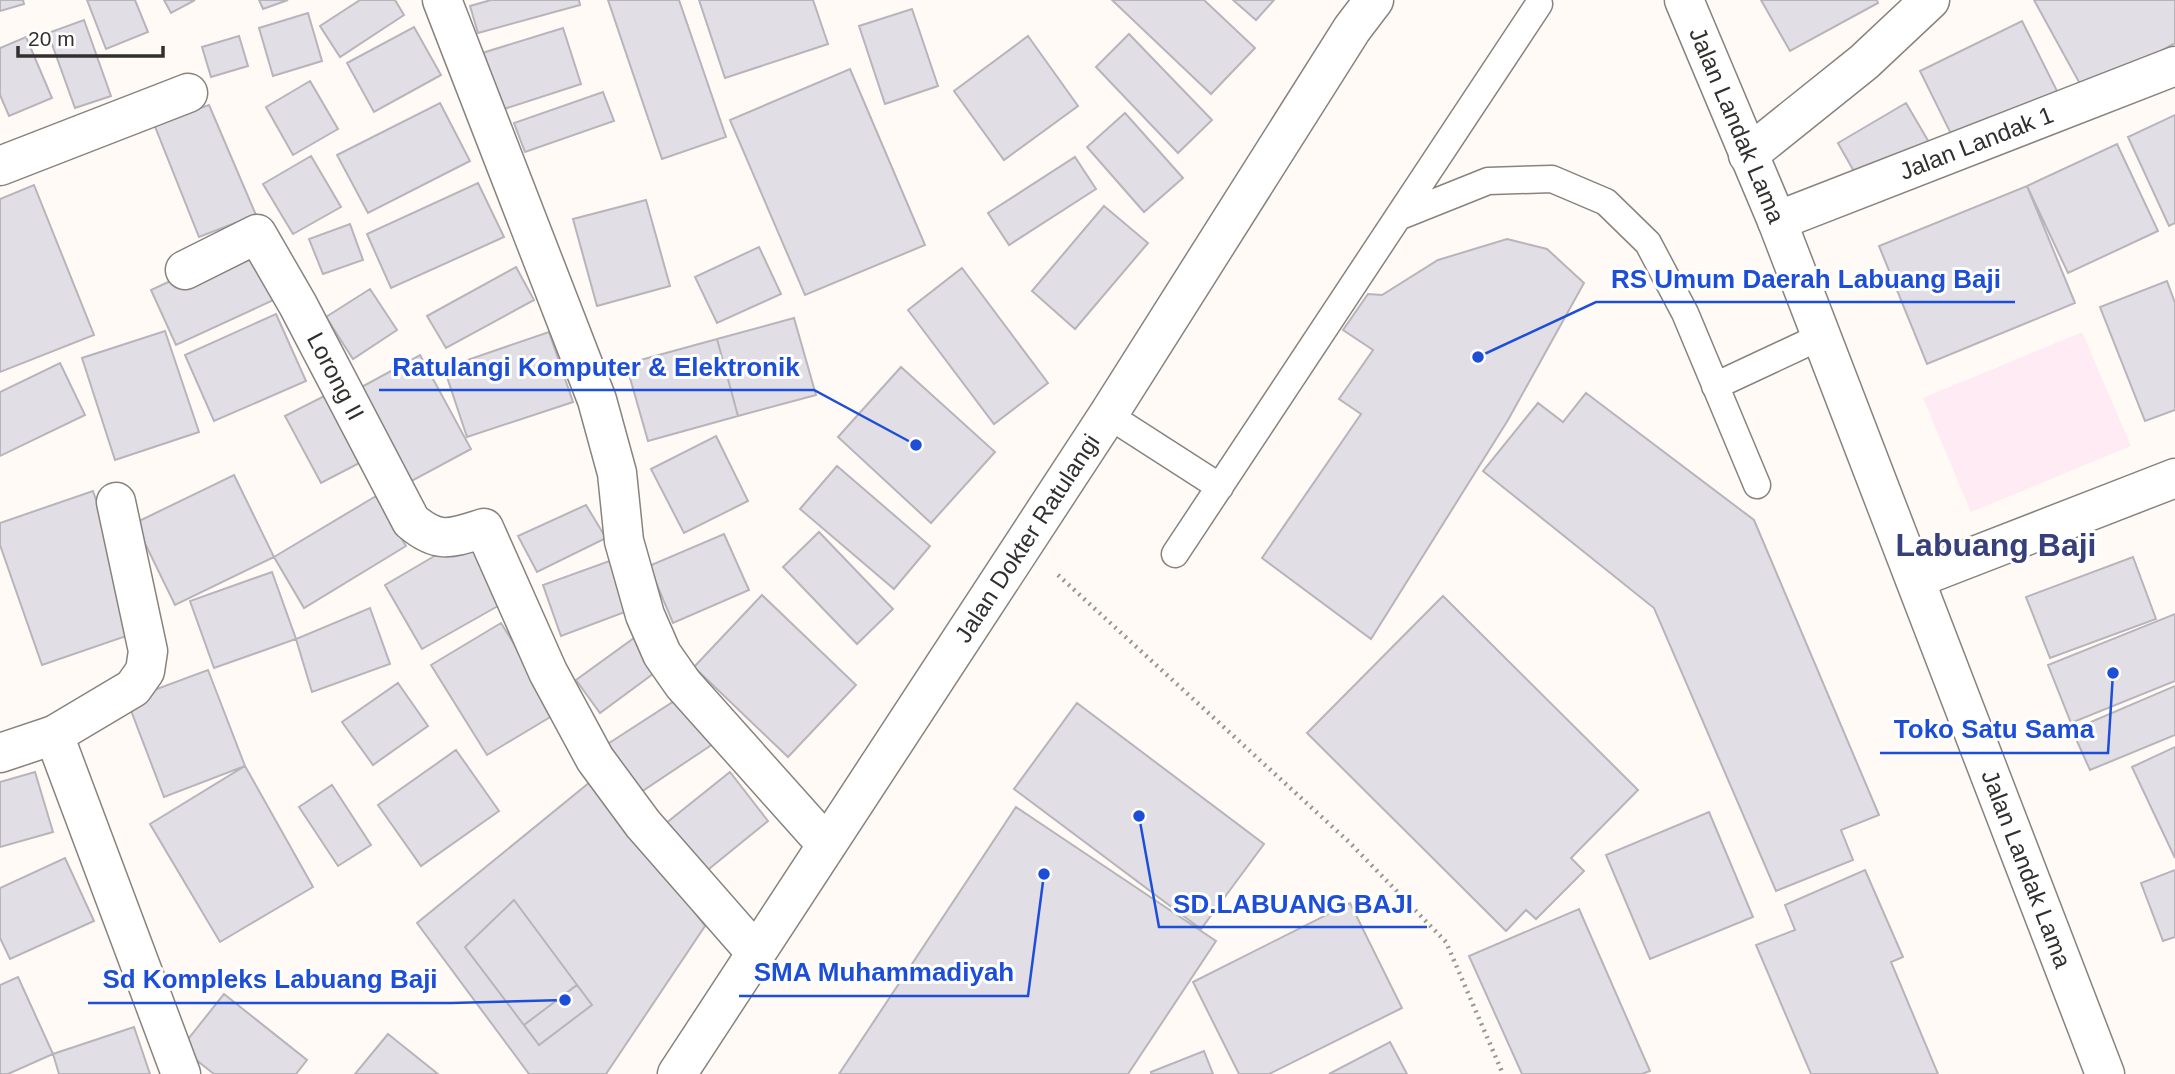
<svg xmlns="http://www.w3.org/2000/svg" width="2175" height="1074" viewBox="0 0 2175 1074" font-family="Arial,sans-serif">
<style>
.commercial{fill:#feebf4}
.building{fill:#e2dee5;stroke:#b7b4ba;stroke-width:2}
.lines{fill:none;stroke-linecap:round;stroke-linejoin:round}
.lane-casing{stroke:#88837e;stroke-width:29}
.street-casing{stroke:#88837e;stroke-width:41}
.secondary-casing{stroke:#88837e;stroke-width:41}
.primary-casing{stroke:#88837e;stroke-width:41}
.path{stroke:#999592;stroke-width:4.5;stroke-dasharray:2 5;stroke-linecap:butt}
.lane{stroke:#fff;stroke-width:26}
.street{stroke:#fff;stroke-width:38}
.secondary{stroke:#fff;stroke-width:38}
.primary{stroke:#fff;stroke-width:38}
.labels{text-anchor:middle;stroke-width:6;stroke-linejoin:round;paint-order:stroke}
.street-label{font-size:24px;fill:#32302e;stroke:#fff}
.district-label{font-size:32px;font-weight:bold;fill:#38407b;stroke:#fff}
.leader{fill:none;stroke:#1d4ed8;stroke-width:2.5}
.callout-dot{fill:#1d4ed8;stroke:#fff;stroke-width:2.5}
.callout-label{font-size:26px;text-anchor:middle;font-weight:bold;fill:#1d4ed8;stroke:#fff;stroke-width:6;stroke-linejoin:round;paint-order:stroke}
</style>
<rect width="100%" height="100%" fill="#fffaf6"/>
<!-- commercial -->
<path class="commercial" d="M 2082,332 L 2131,446 L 1971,512 L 1923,398 Z"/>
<!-- building -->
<path class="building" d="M 0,0 L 23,0 L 24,4 L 0,11 Z
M 87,0 L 135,0 L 148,32 L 106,49 Z
M 164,0 L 195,0 L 171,13 Z
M 259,0 L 288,0 L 263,9 Z
M 360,0 L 395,0 L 404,15 L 340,57 L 320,26 Z
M 491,0 L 579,0 L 580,5 L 478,33 L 470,6 Z
M 608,0 L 679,0 L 726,137 L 662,159 Z
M 699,0 L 813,0 L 828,44 L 725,78 Z
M 1112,0 L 1204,0 L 1255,48 L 1211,94 Z
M 1233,0 L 1274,0 L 1256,20 Z
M 1761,0 L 1877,0 L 1878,3 L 1790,51 Z
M 2034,0 L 2175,0 L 2175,43 L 2085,93 Z
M 912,9 L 938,86 L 885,104 L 859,26 Z
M 308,13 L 322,61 L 273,76 L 259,28 Z
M 84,20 L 111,96 L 75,108 L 48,33 Z
M 2022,21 L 2059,95 L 1957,146 L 1920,71 Z
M 414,27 L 441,75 L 374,112 L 347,63 Z
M 563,28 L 581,84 L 498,111 L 479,54 Z
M 1129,34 L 1212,120 L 1178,153 L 1096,67 Z
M 239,36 L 248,66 L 211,77 L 202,47 Z
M 1028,36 L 1078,106 L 1004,160 L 954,91 Z
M 26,37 L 52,98 L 9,116 L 0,95 L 0,48 Z
M 850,69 L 925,245 L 805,295 L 730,120 Z
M 310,81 L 338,129 L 293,155 L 266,107 Z
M 603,92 L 614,121 L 525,152 L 514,123 Z
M 440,103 L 470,161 L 368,213 L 337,155 Z
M 1906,103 L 1930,144 L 1861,184 L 1838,143 Z
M 209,105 L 256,215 L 199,237 L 154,124 Z
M 1125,113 L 1183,178 L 1144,212 L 1087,147 Z
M 2175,115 L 2175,223 L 2169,226 L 2128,137 Z
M 2117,144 L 2158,231 L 2068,273 L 2027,186 Z
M 311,156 L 341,207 L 293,234 L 263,184 Z
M 1075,157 L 1096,189 L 1009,245 L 988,213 Z
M 478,183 L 504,237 L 391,288 L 367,234 Z
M 34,185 L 94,335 L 0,372 L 0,199 Z
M 2027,186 L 2075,303 L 1927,364 L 1879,246 Z
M 646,200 L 670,286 L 597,306 L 573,219 Z
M 1104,206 L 1148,243 L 1075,329 L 1032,291 Z
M 350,224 L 363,260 L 323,274 L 309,239 Z
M 1507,239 L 1547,249 L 1584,283 L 1508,420 L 1371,639 L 1262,558 L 1361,414 L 1339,399 L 1373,350 L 1343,330 L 1368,294 L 1382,295 L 1438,260 Z
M 254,242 L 280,297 L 176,345 L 151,290 Z
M 759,247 L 781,294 L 717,323 L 695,277 Z
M 516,267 L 534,300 L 446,348 L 427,316 Z
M 962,268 L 1048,383 L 994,424 L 908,310 Z
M 2167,281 L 2175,303 L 2175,410 L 2145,421 L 2100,307 Z
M 370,289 L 397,330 L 353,359 L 326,317 Z
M 276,314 L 306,381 L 214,421 L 185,355 Z
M 794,318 L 816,395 L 738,416 L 717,339 Z
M 165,331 L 199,432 L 115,460 L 82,358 Z
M 549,332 L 573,402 L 467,437 L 444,368 Z
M 717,339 L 738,416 L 648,441 L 626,364 Z
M 420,355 L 471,449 L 408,483 L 358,389 Z
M 60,363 L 85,415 L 0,456 L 0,392 Z
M 901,367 L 995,452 L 931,523 L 838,437 Z
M 334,391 L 369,458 L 321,483 L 285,416 Z
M 1586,393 L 1754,520 L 1879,815 L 1841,830 L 1853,860 L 1776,891 L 1654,608 L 1483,471 L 1538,403 L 1563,422 Z
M 716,436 L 748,501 L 684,533 L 651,469 Z
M 837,466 L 930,546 L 894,589 L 800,509 Z
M 234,475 L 274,557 L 175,605 L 135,523 Z
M 93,491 L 141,631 L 42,665 L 0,545 L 0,523 Z
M 376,496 L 406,546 L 304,608 L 274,557 Z
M 586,505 L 606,538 L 537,572 L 518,536 Z
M 819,532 L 893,609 L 857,644 L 783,567 Z
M 724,534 L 749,590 L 673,623 L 649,566 Z
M 467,537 L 505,602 L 422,649 L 385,585 Z
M 2133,557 L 2156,619 L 2050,658 L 2026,597 Z
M 615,559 L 633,609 L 561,636 L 543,585 Z
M 272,572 L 296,639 L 214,668 L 190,601 Z
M 762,595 L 856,685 L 788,757 L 694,667 Z
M 1443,596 L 1638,790 L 1571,858 L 1584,871 L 1536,919 L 1526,910 L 1506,931 L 1307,733 Z
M 370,608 L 390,664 L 312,692 L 296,639 Z
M 2175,614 L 2175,681 L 2071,723 L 2048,665 Z
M 501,623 L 557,713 L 487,755 L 431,665 Z
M 641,633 L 665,665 L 600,713 L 576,680 Z
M 208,670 L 245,766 L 164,797 L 127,700 Z
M 398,683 L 428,726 L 373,765 L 342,722 Z
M 2175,686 L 2175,735 L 2090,770 L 2072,730 Z
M 682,696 L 713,744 L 635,796 L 603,747 Z
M 1077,703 L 1264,844 L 1201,929 L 1014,789 Z
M 2175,747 L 2175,858 L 2132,767 Z
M 456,750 L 499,811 L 421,866 L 378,805 Z
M 245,766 L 313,887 L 220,942 L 150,824 Z
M 35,772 L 53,832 L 0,847 L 0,782 Z
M 730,772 L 768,821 L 699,877 L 660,828 Z
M 595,778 L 705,926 L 606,1074 L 529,1074 L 417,923 Z
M 332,785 L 371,845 L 338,866 L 299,807 Z
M 1016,807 L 1216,941 L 1128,1074 L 839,1074 Z
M 1709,812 L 1753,917 L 1650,959 L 1606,855 Z
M 65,858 L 94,921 L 10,959 L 0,938 L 0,888 Z
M 1865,870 L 1903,957 L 1891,962 L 1938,1074 L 1811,1074 L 1756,945 L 1795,930 L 1785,905 Z
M 2175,870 L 2175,937 L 2163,941 L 2141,883 Z
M 514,900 L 592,1005 L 539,1045 L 465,947 Z
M 1350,903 L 1402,1008 L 1269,1074 L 1239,1074 L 1193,982 Z
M 1579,909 L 1650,1071 L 1642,1074 L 1522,1074 L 1469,956 Z
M 18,977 L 53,1054 L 8,1074 L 0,1074 L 0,985 Z
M 577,985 L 592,1005 L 539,1045 L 524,1025 Z
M 224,994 L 307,1060 L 296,1074 L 214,1074 L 181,1048 Z
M 134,1027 L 150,1074 L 59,1074 L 53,1054 Z
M 388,1034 L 438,1074 L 355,1074 Z
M 1390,1042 L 1407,1074 L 1329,1074 Z
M 1204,1051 L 1213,1074 L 1151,1074 L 1151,1072 Z"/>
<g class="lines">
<!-- lane casing -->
<g class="lane-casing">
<path id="lane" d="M 1398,217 L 1488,181 L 1552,179 L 1606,202 L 1648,243 L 1685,313 L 1757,485
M 1715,386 L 1822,336
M 1108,415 L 1220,487
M 1175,554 L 1539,4"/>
</g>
<!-- street casing -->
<g class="street-casing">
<g id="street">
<path d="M 442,0 L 597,400 L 617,473 L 624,541 L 645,615 L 662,654 L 683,684 L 826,844"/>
<path d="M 1748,155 L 1864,62 L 1930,0"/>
<path d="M 0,166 L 188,93"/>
<path id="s1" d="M 1777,221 L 2175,66"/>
<path id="s2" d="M 185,270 L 257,234 L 298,305 L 411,521 C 439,545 452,538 484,528 L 548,672 L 595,759 L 643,824 L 756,953"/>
<path d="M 1915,579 L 2175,478"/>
<path d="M 54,735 L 181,1074"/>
<path d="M 0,753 L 54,735 L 133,688 L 145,671 L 148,651 L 116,502"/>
</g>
</g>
<!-- secondary casing -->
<g class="secondary-casing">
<g id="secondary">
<path id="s3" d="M 1684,0 L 1777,221 L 2105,1074"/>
</g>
</g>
<!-- primary casing -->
<g class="primary-casing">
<g id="primary">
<path id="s4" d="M 677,1074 L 1108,415 L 1352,29 L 1374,0"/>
</g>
</g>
<!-- path -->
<path class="path" d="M 1058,575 L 1349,842 L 1446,942 L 1503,1074"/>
<!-- lane -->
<use href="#lane" class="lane"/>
<!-- street -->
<use href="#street" class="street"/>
<!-- secondary -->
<use href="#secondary" class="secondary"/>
<!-- primary -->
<use href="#primary" class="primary"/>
</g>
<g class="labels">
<!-- street labels -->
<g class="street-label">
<text dy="8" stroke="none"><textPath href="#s3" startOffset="136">Jalan Landak Lama</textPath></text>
<text dy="8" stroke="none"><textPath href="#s1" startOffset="214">Jalan Landak 1</textPath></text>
<text dy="8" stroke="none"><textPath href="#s2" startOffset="243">Lorong II</textPath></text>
<text dy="8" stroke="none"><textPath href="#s4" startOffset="640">Jalan Dokter Ratulangi</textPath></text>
<text dy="8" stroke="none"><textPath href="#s3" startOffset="934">Jalan Landak Lama</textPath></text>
</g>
<!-- district labels -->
<g class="district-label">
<text x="1996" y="556">Labuang Baji</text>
</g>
</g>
<!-- callouts -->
<path class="leader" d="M1478 357L1596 302H2015M916 445L814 390H379M2113 673L2108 753H1880M1139 816L1159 927H1427M1044 874L1028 996H739M565 1000L451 1003H88"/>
<g class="callout-dot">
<circle cx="1478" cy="357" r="7"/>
<circle cx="916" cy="445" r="7"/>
<circle cx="2113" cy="673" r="7"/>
<circle cx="1139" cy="816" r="7"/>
<circle cx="1044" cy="874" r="7"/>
<circle cx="565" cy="1000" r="7"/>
</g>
<g class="callout-label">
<text x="1806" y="288">RS Umum Daerah Labuang Baji</text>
<text x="596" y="376">Ratulangi Komputer &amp; Elektronik</text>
<text x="1994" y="738">Toko Satu Sama</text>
<text x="1293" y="913">SD.LABUANG BAJI</text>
<text x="884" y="981">SMA Muhammadiyah</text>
<text x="270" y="988">Sd Kompleks Labuang Baji</text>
</g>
<!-- scale -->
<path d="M18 46v10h145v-10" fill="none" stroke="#32302e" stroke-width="3.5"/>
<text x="28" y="46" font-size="21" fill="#32302e" stroke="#ffffff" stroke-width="5" paint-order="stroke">20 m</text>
</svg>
